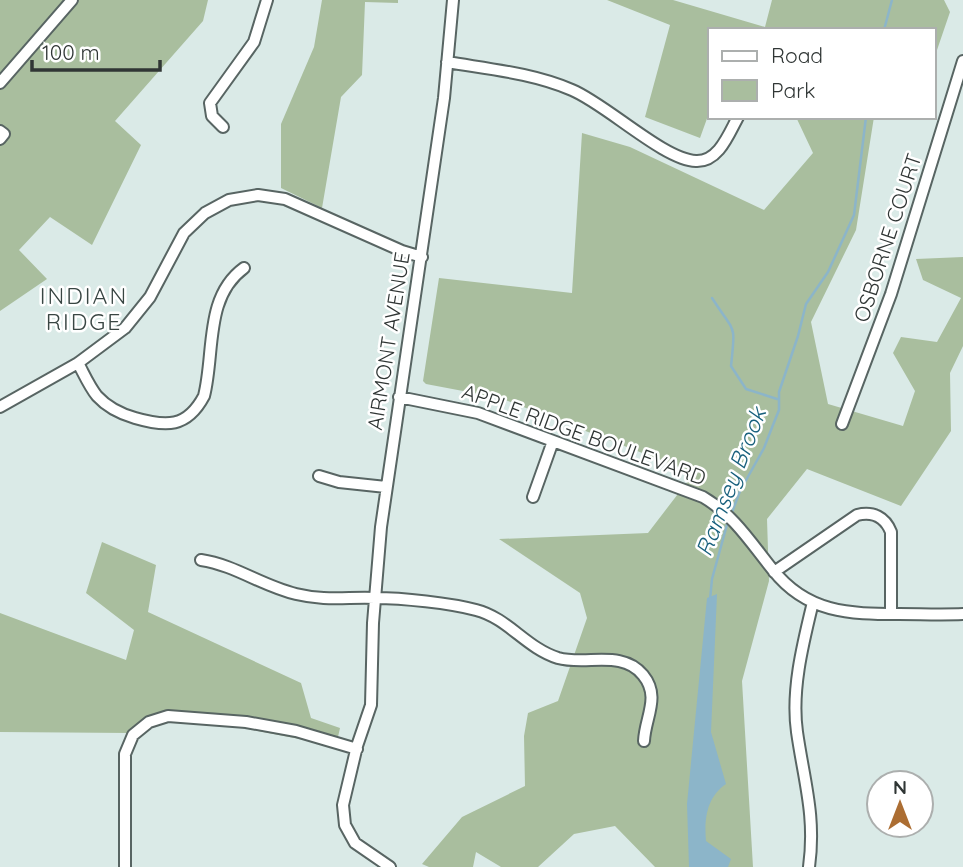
<svg xmlns="http://www.w3.org/2000/svg" width="963" height="867" viewBox="0 0 963 867" font-family="Quicksand,sans-serif">
<style>
.green{fill:#a9be9e}
.water{fill:#8cb5c9}
.lines{fill:none;stroke-linecap:round;stroke-linejoin:round}
.stream{stroke:#8cb5c9;stroke-width:2.5}
.minor-casing{stroke:#586563;stroke-width:14}
.minor{stroke:#fff;stroke-width:10}
.labels{text-anchor:middle;stroke-width:5;stroke-linejoin:round;paint-order:stroke}
.street-label{font-size:21px;fill:#303635;stroke:#fff}
.neighbourhood-label{font-size:23px;letter-spacing:2px;fill:#394643;stroke:#fff}
.water-label{font-size:23px;font-style:italic;fill:#18607d;stroke:#fff}
</style>
<rect width="100%" height="100%" fill="#daeae7"/>
<!-- green -->
<path class="green" d="M 0,0 L 208,0 L 203,21 L 115,121 L 141,145 L 92,245 L 50,217 L 19,250 L 47,279 L 0,311 Z
M 322,0 L 398,0 L 398,3 L 365,2 L 362,75 L 341,97 L 322,208 L 281,188 L 281,124 L 314,47 Z
M 607,0 L 673,0 L 765,27 L 772,0 L 944,0 L 950,12 L 937,50 L 933,49 L 933,30 L 709,30 L 709,113 L 700,138 L 645,117 L 670,25 Z
M 796,117 L 874,117 L 856,230 L 811,322 L 828,404 L 903,426 L 915,391 L 893,353 L 901,337 L 937,342 L 961,298 L 923,280 L 916,259 L 963,257 L 963,346 L 950,373 L 951,431 L 901,506 L 807,469 L 767,519 L 769,581 L 742,681 L 753,867 L 655,867 L 615,826 L 574,834 L 538,867 L 501,867 L 476,852 L 473,867 L 429,867 L 422,864 L 462,817 L 525,786 L 524,736 L 528,713 L 558,701 L 587,618 L 580,593 L 499,539 L 648,533 L 694,473 L 500,398 L 426,384 L 423,381 L 439,278 L 572,293 L 582,133 L 630,147 L 764,210 L 813,153 Z
M 102,542 L 156,565 L 148,612 L 301,683 L 311,718 L 340,728 L 336,746 L 175,715 L 130,733 L 0,732 L 0,613 L 126,660 L 134,630 L 86,593 Z"/>
<!-- water -->
<path class="water" d="M 717,594 L 711,732 L 726,784 C 707,797 704,818 706,841 L 731,859 L 728,867 L 689,867 L 687,804 L 707,598 Z"/>
<g class="lines">
<!-- stream -->
<path class="stream" d="M 884,30 L 892,0
M 712,298 C 735,334 736,322 731,366 L 746,389 L 777,399
M 731,515 L 740,491 L 764,448 L 773,425 L 779,410 L 779,392 L 798,336 L 806,304 L 828,272 L 854,215 L 866,117
M 710,600 L 712,579 L 728,521"/>
<!-- minor casing -->
<g class="minor-casing">
<path id="minor" d="M 447,62 C 488,69 533,73 572,90 C 606,104 664,160 696,161 C 719,162 729,133 738,117
M 0,83 L 72,0
M 223,127 L 212,116 L 210,103 L 254,42 L 267,0
M 0,131 L 4,134 L 0,139
M 78,363 C 84,374 89,386 97,396 C 107,407 121,414 135,418 C 166,427 187,428 204,396 C 215,353 204,297 244,268
M 399,397 L 478,413 L 703,497 C 734,515 751,543 773,570 C 807,613 849,614 899,614 C 920,614 942,615 963,614
M 0,407 L 78,363 L 125,328 L 150,297 L 184,233 L 205,213 L 229,200 L 258,195 L 285,199 L 402,251 L 422,257
M 842,424 L 891,294 L 963,61
M 319,476 L 339,482 L 386,487
M 533,497 L 553,441
M 201,560 C 235,565 262,586 296,594 C 325,601 346,597 375,598 C 402,598 450,603 476,610 C 508,618 526,648 558,658 C 586,666 622,649 643,675 C 661,697 645,717 644,741
M 774,572 L 857,515 C 873,511 885,517 891,532 L 891,614
M 125,867 L 125,754 L 133,735 L 149,722 L 168,716 L 246,722 L 296,731 L 357,749
M 390,867 L 355,843 L 345,825 L 343,805 L 357,746 L 371,705 L 373,623 L 381,527 L 444,98 L 453,0
M 809,867 C 816,816 804,781 797,732 C 791,690 803,643 813,602"/>
</g>
<!-- minor -->
<use href="#minor" class="minor"/>
</g>
<g class="labels">
<!-- street labels -->
<g class="street-label">
<text transform="translate(888 238) rotate(-72)" y="7">OSBORNE COURT</text>
<text transform="translate(389 341) rotate(-81)" y="7">AIRMONT AVENUE</text>
<text transform="translate(584 435) rotate(20)" y="7">APPLE RIDGE BOULEVARD</text>
</g>
<!-- neighbourhood labels -->
<g class="neighbourhood-label">
<text x="84" y="304">INDIAN<tspan x="84" dy="26">RIDGE</tspan></text>
</g>
<!-- water labels -->
<g class="water-label">
<text transform="translate(731 482) rotate(-69)" y="8">Ramsey Brook</text>
</g>
</g>
<!-- legend -->
<rect x="708" y="28" width="228" height="91" fill="#ffffff" stroke="#acafae" stroke-width="2"/>
<rect x="722" y="51" width="35" height="10" fill="#ffffff" stroke="#acafae" stroke-width="2"/>
<text x="771" y="63" font-size="21" fill="#303635">Road</text>
<rect x="722" y="80" width="35" height="21" fill="#a9be9e" stroke="#acafae" stroke-width="2"/>
<text x="771" y="98" font-size="21" fill="#303635">Park</text>
<!-- north arrow -->
<g transform="translate(900 804)"><circle r="33" fill="#ffffff" stroke="#acafae" stroke-width="2"/>
<path d="M0-5L12 26L0 18L-12 26Z" fill="#ac6e33"/>
<text y="-10" font-size="19" font-weight="bold" text-anchor="middle" fill="#303635">N</text>
</g>
<!-- scale -->
<path d="M32 60v10h128v-10" fill="none" stroke="#303635" stroke-width="3.5"/>
<text x="42" y="60" font-size="21" fill="#303635" stroke="#ffffff" stroke-width="5" paint-order="stroke">100 m</text>
</svg>
